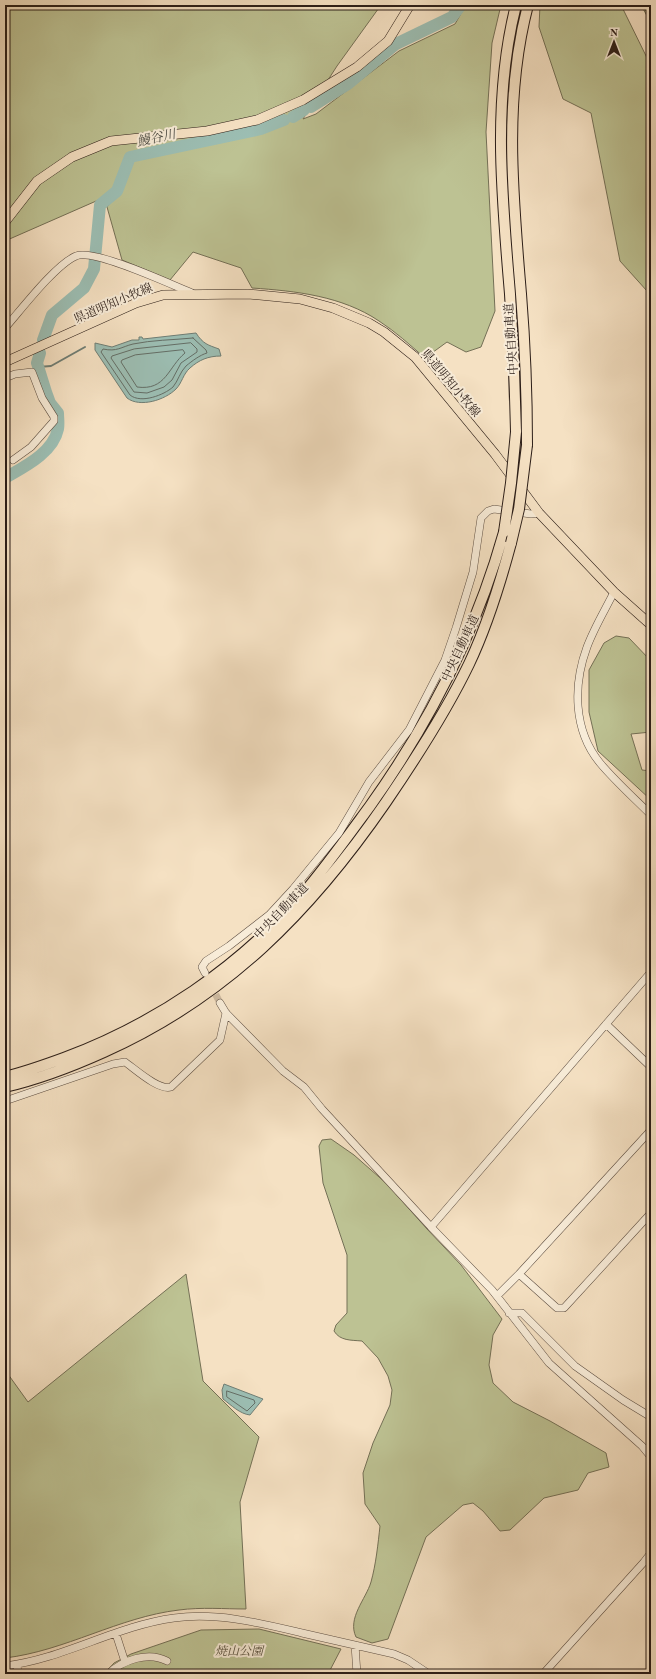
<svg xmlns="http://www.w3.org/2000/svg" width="656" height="1679" viewBox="0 0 656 1679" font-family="'Old Standard TT','Noto Serif JP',serif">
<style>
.green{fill:#bdc293;stroke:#747056}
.water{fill:#9cbeb3;stroke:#6f7e75}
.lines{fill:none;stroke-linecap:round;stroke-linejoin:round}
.shore{stroke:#646e66;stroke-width:1}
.stream{stroke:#6f7e75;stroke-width:2}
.river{stroke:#9cbeb3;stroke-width:12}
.minor-tunnel{stroke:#cdbaa1;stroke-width:7;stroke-dasharray:7 3.5;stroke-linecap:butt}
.minor-casing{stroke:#5e4f43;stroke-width:8}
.major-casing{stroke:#2c1e18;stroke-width:10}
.highway-casing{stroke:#2c1e18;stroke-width:12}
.minor{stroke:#f8ecd8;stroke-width:7}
.major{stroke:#f5e1c3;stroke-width:9}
.highway{stroke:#f5e1c3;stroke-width:10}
.highway-bridge-casing{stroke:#2c1e18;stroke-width:12;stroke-linecap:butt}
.highway-bridge{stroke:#f5e1c3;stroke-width:10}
.labels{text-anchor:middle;stroke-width:4;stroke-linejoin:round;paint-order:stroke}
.street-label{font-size:12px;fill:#2c1e18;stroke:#f8ecd8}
.park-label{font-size:12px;font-style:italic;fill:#584f3d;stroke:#f8ecd8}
.water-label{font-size:13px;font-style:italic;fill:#4e4e46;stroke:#f8ecd8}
</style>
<rect width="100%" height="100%" fill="#f5e1c3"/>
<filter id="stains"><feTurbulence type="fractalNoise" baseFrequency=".005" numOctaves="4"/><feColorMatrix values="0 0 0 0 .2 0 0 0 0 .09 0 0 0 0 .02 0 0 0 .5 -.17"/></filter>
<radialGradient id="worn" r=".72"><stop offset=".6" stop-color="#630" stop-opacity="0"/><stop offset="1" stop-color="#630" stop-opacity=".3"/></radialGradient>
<!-- green -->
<path class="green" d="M 5,5 L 381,5 L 337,66 L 303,119 L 316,114 L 399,51 L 455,24 L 466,5 L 501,5 L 492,43 L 486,132 L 495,311 L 481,347 L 466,352 L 447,342 L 425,358 C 410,345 396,332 379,321 C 342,296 296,291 252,288 L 241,268 L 193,252 L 170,280 L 122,260 L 107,207 L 119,191 L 5,241 Z
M 540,5 L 621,5 L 651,66 L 651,301 L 647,291 L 620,261 L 591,113 L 563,99 L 539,27 Z
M 641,5 L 651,5 L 651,23 Z
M 616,636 L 629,638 L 651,661 L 651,732 L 631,734 L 642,770 L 651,771 L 651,800 L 598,751 L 589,712 L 589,670 L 604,643 Z
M 331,1139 L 354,1155 L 387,1184 L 427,1229 L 461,1265 L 502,1319 L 493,1335 L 489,1365 L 493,1383 L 513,1402 L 550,1421 L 606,1453 L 609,1467 L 588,1473 L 578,1490 L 544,1498 L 510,1530 L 500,1531 L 483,1511 L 473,1503 L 463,1505 L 426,1537 L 388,1639 L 372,1643 L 356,1637 C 347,1618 366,1599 371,1582 C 376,1564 378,1544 380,1526 L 365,1504 L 363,1473 L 373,1443 L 390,1405 L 392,1390 L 388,1376 L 378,1358 L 362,1341 C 351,1340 340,1341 334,1331 L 336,1325 L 347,1313 L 347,1255 L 323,1183 L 319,1146 L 322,1140 Z
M 186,1274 L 203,1381 L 259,1437 L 240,1502 L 246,1609 C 225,1609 201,1607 179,1610 C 119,1617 65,1651 5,1658 L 5,1370 L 28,1402 Z
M 259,1629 L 341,1649 L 328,1674 L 104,1674 L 114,1663 L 131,1654 L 201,1630 Z"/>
<!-- water -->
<path class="water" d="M 196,333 C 203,344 208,345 219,349 L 221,356 C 208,356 199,360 190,368 C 183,374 182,383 176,389 C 165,400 140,408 127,398 L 95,350 L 95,343 L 112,347 L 132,340 L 139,340 L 139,337 L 142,337 L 143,339 Z
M 224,1384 L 263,1399 L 250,1415 C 240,1414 231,1405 223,1399 L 222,1390 Z"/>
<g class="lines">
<!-- shore -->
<path class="shore" d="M 193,338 L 206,350 L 207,353 C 200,355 192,361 186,366 C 180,372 178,381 173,387 C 164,395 141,404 130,395 L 101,352 L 103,349 C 117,352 121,347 133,344 C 152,340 173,340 193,338 Z
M 191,343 L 197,349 L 197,352 L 181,363 L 172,380 L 164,387 L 147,393 L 134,392 L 111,358 L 112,356 L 134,349 Z
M 183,350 L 185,353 C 168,367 166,391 137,387 L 121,362 L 122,360 L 135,355 Z
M 227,1391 L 254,1400 L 255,1403 L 247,1411 L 227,1397 Z"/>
<!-- stream -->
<path class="stream" d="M 38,367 L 51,366 L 85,347"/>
<!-- river -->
<path class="river" d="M 311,107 L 348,84 L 396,44 L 452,17 L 461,5
M 293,117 L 304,110
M 43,340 L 52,315 L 84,288 L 94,269 L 100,205 L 117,191 L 130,157 L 261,129 L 284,120
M 5,478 C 24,467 53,453 58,429 C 59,424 58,418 58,413 L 50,403 L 46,392 L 37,363 L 40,353"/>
<!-- minor-tunnel -->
<path class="minor-tunnel" d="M 211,985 L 220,1003"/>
<!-- minor casing -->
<g class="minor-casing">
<path id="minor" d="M 5,328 C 21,310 55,265 76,256 C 93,248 172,285 192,293
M 5,378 L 15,374 L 32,372 L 42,398 L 54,417 L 54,421 L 31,447 L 13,460
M 614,592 C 605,610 594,628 587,647 C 573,685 573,730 600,763 C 615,781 634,798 651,815
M 651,972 L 431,1227 L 492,1290 L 549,1363 L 642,1446 L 651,1457
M 205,973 L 202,967 L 206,961 L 229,946 L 269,915 L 293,889 L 339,833 L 369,782 L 409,730 L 445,660 L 456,628 L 473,572 L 481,518 L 488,511 L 494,509 L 531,514 L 539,513
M 220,1003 L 226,1013 L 283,1071 L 304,1087 L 322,1109 L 431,1227
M 606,1024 L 651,1067
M 5,1101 L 113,1064 L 125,1062 C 135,1069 159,1091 171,1087 L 220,1040 L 226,1013
M 519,1274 L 651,1130
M 497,1296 L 519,1274 L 557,1308 L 564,1308 L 651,1213
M 509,1313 L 522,1313 L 575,1366 L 623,1400 L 651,1417
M 116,1634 L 125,1662
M 355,1645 L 357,1674
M 17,1665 L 18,1674
M 5,1666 C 64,1659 115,1626 174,1618 C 217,1612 260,1623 302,1633 C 333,1640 363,1647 394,1654 L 408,1660 L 429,1674
M 108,1674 C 123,1660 148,1651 167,1661
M 543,1674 L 644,1562 L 651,1553"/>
</g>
<!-- major casing -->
<g class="major-casing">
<path id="major" d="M 5,222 L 37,181 L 72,157 L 111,141 L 207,131 L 257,120 L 303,100 L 357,67 L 388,41 L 410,5
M 5,362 L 136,303 L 163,295 L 248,294 L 300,299 L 333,308 L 369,323 L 384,332 L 415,357 L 495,454 L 539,513 L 614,592 L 651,625"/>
</g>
<!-- highway casing -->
<g class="highway-casing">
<path id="highway" d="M 516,432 C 515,386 513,340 510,294 C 502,197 492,100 516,5
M 527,445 C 527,394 525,344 521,294 C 513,197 503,100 528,5
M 5,1077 C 25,1072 45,1065 64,1058 C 155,1024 238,968 302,895 C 326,867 348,836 370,806 C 430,722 476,632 504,532
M 5,1087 C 39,1079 73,1066 104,1052 C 227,997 311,911 386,802 C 416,758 446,712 469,664 C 487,626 500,584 511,543"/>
</g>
<!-- minor -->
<use href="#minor" class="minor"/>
<!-- major -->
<use href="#major" class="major"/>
<!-- highway -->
<use href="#highway" class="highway"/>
<!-- highway-bridge casing -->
<g class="highway-bridge-casing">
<path id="highway-bridge" d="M 504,532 L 511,483 L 516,432
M 511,543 L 519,509 L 527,445"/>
</g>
<!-- highway-bridge -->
<use href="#highway-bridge" class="highway-bridge"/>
</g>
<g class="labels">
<!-- street labels -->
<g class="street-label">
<text transform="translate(113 303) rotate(-23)" y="4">県道明知小牧線</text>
<text transform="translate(511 339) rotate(-94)" y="4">中央自動車道</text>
<text transform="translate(451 383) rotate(50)" y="4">県道明知小牧線</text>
<text transform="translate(460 648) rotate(-65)" y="4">中央自動車道</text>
<text transform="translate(281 911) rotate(-46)" y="4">中央自動車道</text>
</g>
<!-- park labels -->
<g class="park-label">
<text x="239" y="1655">焼山公園</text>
</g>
<!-- water labels -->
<g class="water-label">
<text transform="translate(156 137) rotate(-12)" y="5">鰻谷川</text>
</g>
</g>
<!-- margin -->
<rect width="656" height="1679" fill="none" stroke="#f5e1c3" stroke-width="20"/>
<rect x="6" y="6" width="644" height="1667" fill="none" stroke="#2c1e18" stroke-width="2"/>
<rect x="10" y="10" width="636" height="1659" fill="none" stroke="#2c1e18"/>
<!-- north arrow -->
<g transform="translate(614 42)" stroke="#f8ecd8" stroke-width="3" paint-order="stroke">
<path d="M0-3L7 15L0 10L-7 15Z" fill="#2c1e18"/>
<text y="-6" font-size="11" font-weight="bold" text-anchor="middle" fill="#2c1e18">N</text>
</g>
<rect width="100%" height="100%" filter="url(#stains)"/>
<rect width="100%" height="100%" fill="url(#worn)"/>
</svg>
